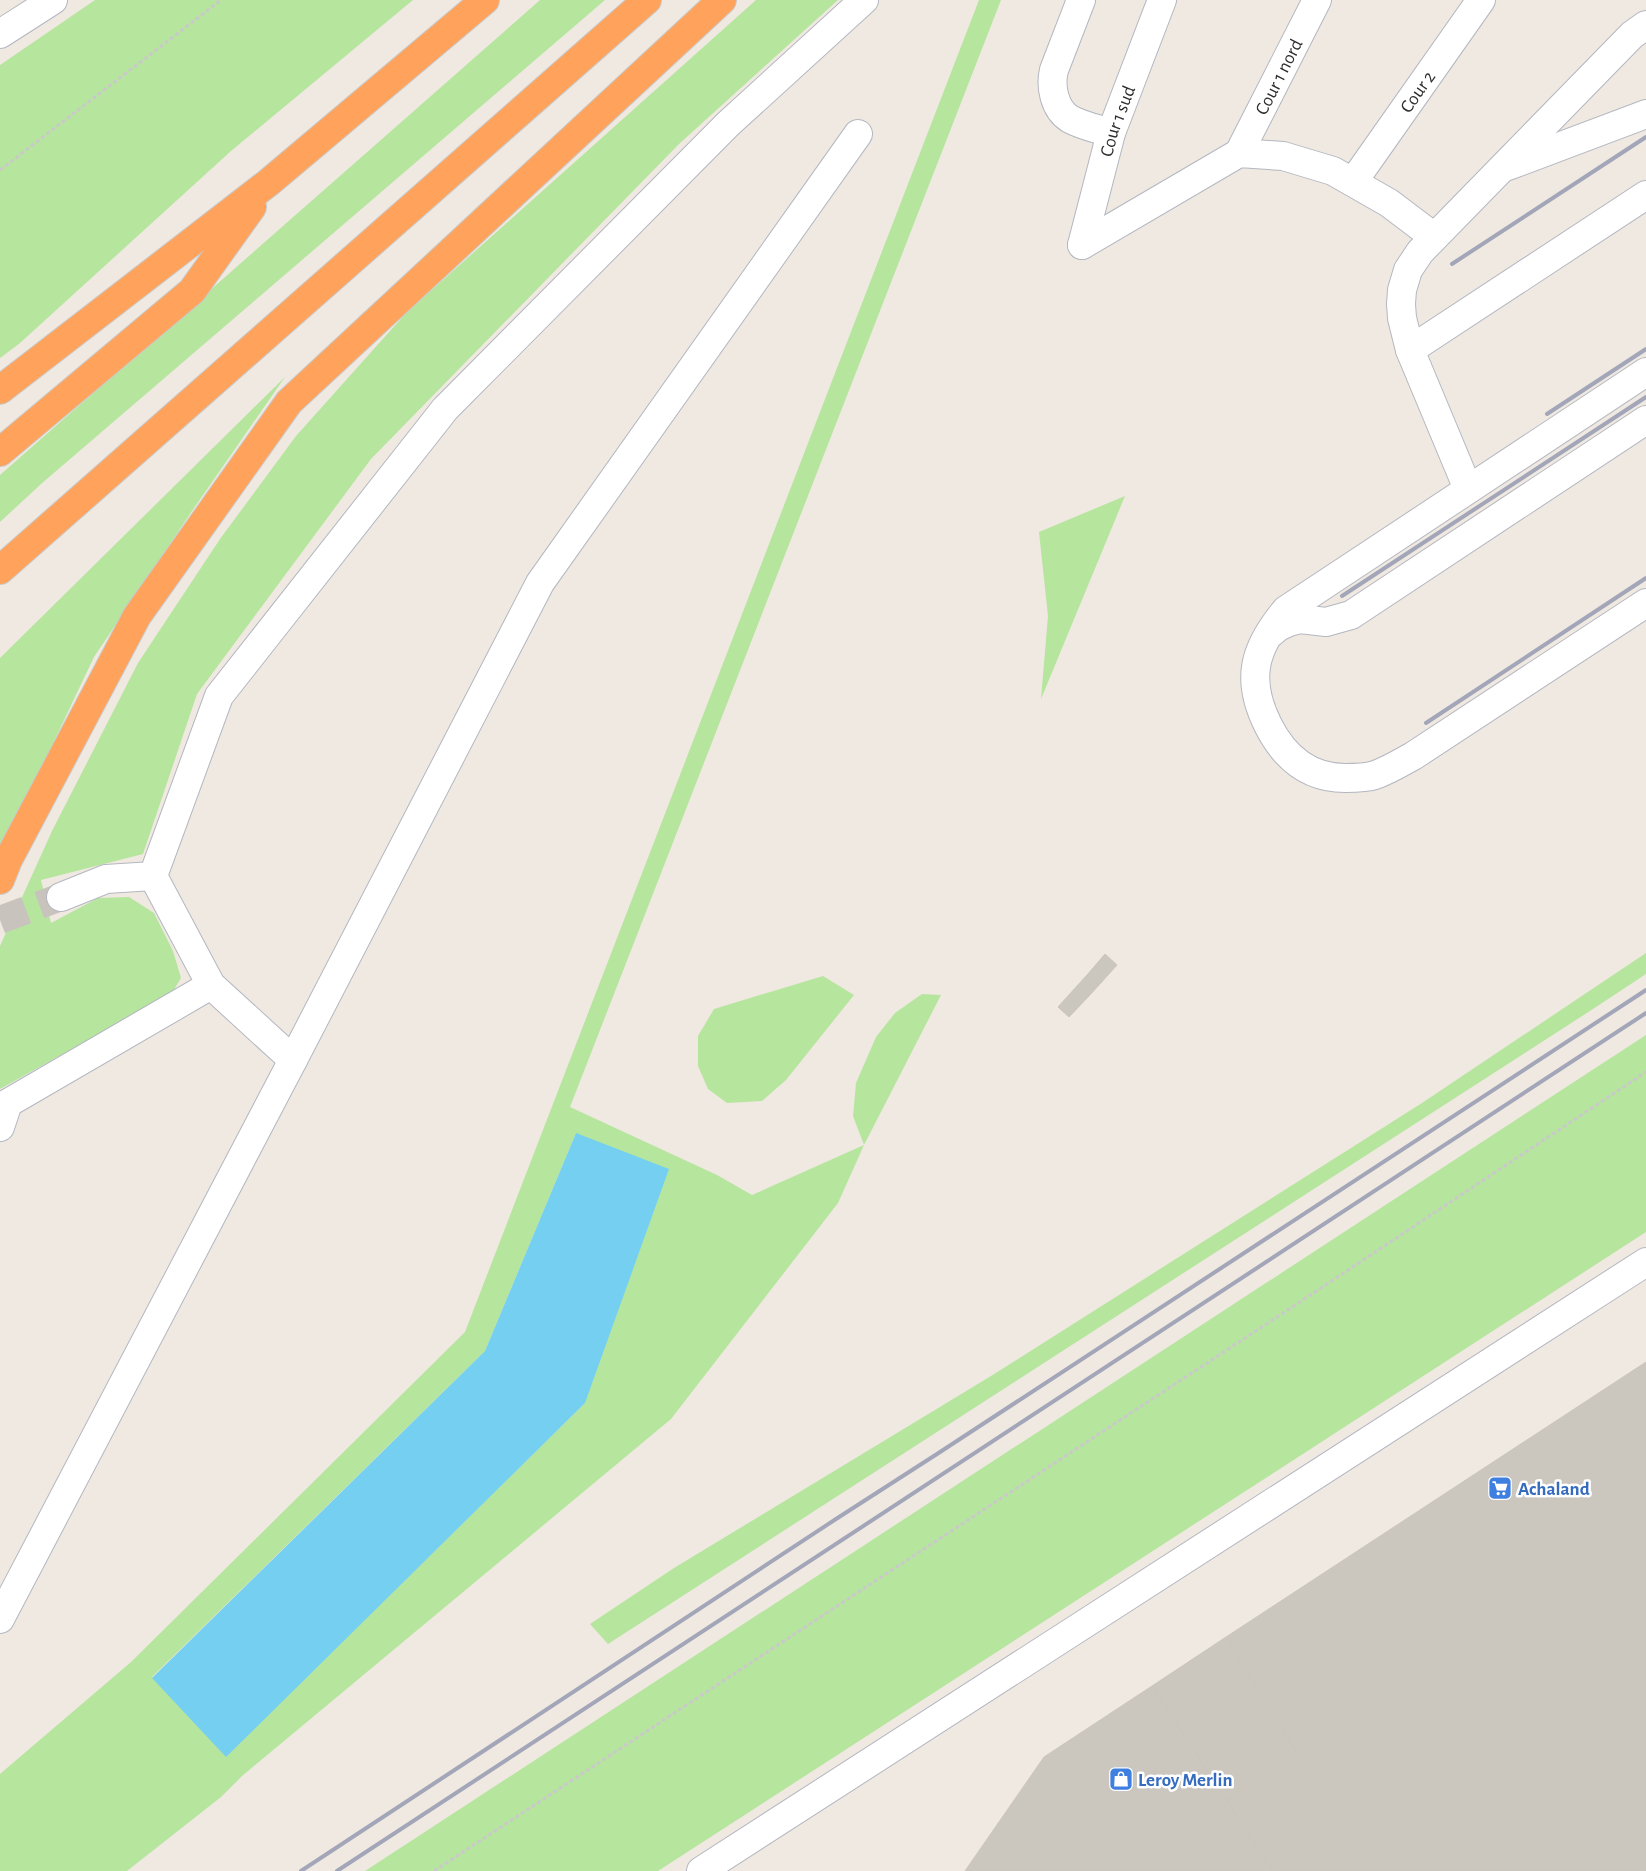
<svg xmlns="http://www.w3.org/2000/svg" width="1646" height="1871" viewBox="0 0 1646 1871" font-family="'Alegreya Sans',sans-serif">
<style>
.green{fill:#b6e59e;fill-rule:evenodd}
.water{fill:#75cff0}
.building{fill:#cbc7bf;stroke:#cbc5ba}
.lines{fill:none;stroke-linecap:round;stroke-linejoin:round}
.minor-tunnel{stroke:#c8c4bd;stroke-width:28;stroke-dasharray:28 14;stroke-linecap:butt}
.minor-casing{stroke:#b4b7c1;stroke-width:30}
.highway-casing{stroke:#c9c9c9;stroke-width:30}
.path{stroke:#c9c9c9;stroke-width:3;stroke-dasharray:4 2.5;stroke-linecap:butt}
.minor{stroke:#fff;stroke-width:28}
.highway{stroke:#ffa35c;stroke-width:28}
.rail{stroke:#a3a6b8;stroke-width:4}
.labels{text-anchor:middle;stroke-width:5;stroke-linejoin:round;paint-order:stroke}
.street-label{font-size:19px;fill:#2e2e2e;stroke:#fff}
.shop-label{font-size:19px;font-weight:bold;fill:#366cbe;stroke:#fff;text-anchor:start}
</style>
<rect width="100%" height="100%" fill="#efe9e1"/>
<!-- green -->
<path class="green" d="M 95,0 L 413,0 L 231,151 L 20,343 L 0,358 L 0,65 Z
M 540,0 L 605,0 L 41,484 L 0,522 L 0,475 Z
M 756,0 L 838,0 L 679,144 L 371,459 L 197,694 L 143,854 L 41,880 L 51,923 L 98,898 L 129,897 L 154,913 L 173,951 L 181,978 L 172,993 L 0,1089 L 0,946 L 52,831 L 138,663 L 220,539 L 296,436 L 407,312 Z
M 979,0 L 1001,0 L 570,1107 L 717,1175 L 752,1195 L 864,1145 L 853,1116 L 856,1083 L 876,1037 L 895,1013 L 922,994 L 941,995 L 864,1145 L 838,1203 L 671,1419 L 242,1776 L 221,1797 L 127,1871 L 0,1871 L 0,1774 L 131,1662 L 465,1332 ZM 576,1133 L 585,1403 L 226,1756 L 152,1677 L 485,1351 Z
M 285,377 L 192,511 L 94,657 L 0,855 L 0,658 Z
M 1125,496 L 1041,699 L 1048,616 L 1039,532 Z
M 1646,953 L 1646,974 L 1593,1009 L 608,1644 L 590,1624 L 674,1568 L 991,1376 L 1422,1103 Z
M 823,976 L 854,995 L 786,1080 L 762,1101 L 727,1103 L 708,1089 L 698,1066 L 698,1036 L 714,1009 Z
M 1646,1035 L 1646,1232 L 658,1871 L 365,1871 Z"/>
<!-- water -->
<path class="water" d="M 576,1133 L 669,1169 L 585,1403 L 226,1757 L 152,1678 L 485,1351 Z"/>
<!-- building -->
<path class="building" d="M 1105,954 L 1117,965 L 1099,985 L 1087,975 Z
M 1087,975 L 1099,985 L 1089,996 L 1077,986 Z
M 1077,986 L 1089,996 L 1069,1017 L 1058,1007 Z
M 1646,1362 L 1646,1871 L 1273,1871 L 1227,1801 L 1296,1751 L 1226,1637 Z
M 1226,1637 L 1296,1751 L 1227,1801 L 1152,1686 Z
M 1152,1686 L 1273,1871 L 965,1871 L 1044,1757 Z"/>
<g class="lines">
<!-- minor-tunnel -->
<path class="minor-tunnel" d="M 0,920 L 61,897"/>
<!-- minor casing -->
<g class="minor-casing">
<g id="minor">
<path d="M 1081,0 L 1054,70 C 1050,86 1054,109 1070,119 C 1083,126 1098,129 1111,133"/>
<path d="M 0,34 L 53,0"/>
<path id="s1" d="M 1239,153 L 1317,0"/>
<path d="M 1508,166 L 1646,114"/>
<path id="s2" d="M 1353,182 L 1481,0"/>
<path d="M 1082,245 L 1239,153 L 1283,156 L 1333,171 L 1389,203 L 1434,237"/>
<path id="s3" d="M 1082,245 L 1111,133 L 1162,0"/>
<path d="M 1410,350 L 1646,195"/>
<path d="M 1646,372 L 1286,610 C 1254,648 1245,679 1268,725 C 1284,757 1308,778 1345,778 C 1355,778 1366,778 1375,775 C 1389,770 1400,763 1413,756 L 1646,603"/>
<path d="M 1468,489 L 1410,350 L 1402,318 L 1401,304 L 1402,290 L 1408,270 L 1420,252 L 1632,35 L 1646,25"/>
<path d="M 1271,633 L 1278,627 L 1289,622 L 1300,619 L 1326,622 L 1351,615 L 1646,420"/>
<path d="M 153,876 L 211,985 L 293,1060"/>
<path d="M 61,897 L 106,879 L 153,876 L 219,696 L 445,409 L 728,124 L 864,0"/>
<path d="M 0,1127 L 8,1103 L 211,985"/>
<path d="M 0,1619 L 293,1060 L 540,583 L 858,134"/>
<path d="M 701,1871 L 1646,1262"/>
</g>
</g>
<!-- highway casing -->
<g class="highway-casing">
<path id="highway" d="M 0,390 L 268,183 L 485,0
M 0,452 L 192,291 L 252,207
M 0,570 L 647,0
M 0,880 L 8,860 L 137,616 L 289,402 L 722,0"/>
</g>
<!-- path -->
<path class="path" d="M 0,170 L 221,0
M 434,1871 L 1315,1292 L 1646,1072"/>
<!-- minor -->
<use href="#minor" class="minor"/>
<!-- highway -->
<use href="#highway" class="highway"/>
<!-- rail -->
<path class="rail" d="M 1452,264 L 1646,137
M 1547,414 L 1646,349
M 1342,596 L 1646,397
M 1426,723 L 1646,578
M 301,1871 L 836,1519 L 937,1454 L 1646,990
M 337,1871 L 1646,1013"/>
</g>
<!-- icons -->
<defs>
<g id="supermarket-square" transform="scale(1.25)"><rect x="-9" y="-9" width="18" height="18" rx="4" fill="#3f7fe0" stroke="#fff"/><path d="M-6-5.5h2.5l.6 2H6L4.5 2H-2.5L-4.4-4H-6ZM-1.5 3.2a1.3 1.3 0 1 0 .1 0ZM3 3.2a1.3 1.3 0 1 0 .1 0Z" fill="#fff"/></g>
<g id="shop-square" transform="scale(1.25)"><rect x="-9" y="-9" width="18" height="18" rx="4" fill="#3f7fe0" stroke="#fff"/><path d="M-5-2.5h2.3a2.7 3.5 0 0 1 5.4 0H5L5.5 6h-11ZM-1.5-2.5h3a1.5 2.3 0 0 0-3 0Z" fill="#fff"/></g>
</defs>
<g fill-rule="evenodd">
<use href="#supermarket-square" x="1500" y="1488"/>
<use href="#shop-square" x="1121" y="1779"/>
</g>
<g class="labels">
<!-- street labels -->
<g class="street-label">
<text dy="7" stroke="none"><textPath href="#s1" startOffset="86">Cour 1 nord</textPath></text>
<text dy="7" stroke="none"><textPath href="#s2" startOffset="111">Cour 2</textPath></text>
<text dy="7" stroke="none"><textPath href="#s3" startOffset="129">Cour 1 sud</textPath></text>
</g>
<!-- shop labels -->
<g class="shop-label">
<text x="1518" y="1495">Achaland</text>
<text x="1138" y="1786">Leroy Merlin</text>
</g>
</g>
</svg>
